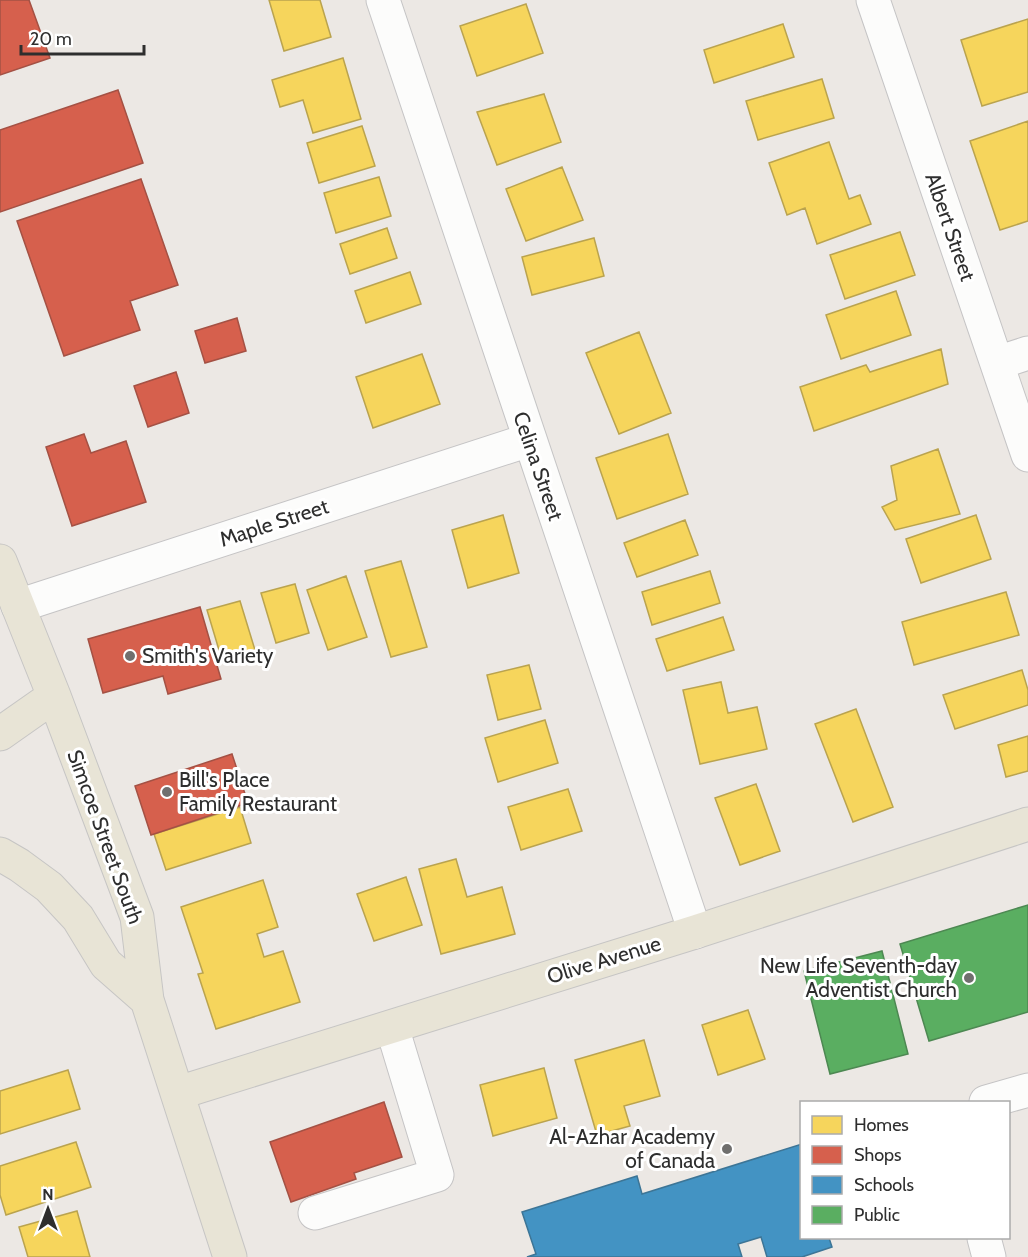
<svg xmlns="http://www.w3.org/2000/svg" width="1028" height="1257" viewBox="0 0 1028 1257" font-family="Cabin,sans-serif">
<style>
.homes{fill:#f6d55c;stroke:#baa34e;stroke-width:1.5}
.shops{fill:#d6604d;stroke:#a45144;stroke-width:1.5}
.schools{fill:#4393c3;stroke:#3d7596;stroke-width:1.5}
.public{fill:#5aae61;stroke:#4d8852;stroke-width:1.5}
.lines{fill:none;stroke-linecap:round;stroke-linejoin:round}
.minor-casing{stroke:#c5c4c5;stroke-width:35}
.major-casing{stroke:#c6c5c4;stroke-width:35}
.minor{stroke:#fcfcfb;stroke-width:33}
.major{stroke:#e8e4d6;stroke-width:33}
.poi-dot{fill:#706f6e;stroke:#fff;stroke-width:2}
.labels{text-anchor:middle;stroke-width:6;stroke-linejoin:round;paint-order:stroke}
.street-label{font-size:21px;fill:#2e2e2e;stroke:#fff}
.poi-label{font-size:21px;fill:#2e2e2e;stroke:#fff;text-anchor:start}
</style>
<rect width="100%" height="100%" fill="#ece8e4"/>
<!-- homes -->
<path class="homes" d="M 269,0 L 320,0 L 331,37 L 284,51 Z
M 526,4 L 543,53 L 477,76 L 460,26 Z
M 1028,19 L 1028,92 L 982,106 L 961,40 Z
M 783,24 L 794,57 L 714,83 L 704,50 Z
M 343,58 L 361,119 L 313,133 L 303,100 L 280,107 L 272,80 Z
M 822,79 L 834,118 L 758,140 L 746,101 Z
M 544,94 L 561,142 L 497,165 L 477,112 Z
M 1028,121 L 1028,221 L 1000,230 L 970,141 Z
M 362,126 L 375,166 L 319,183 L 307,143 Z
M 829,142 L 849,199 L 860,195 L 871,224 L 817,244 L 805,208 L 787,215 L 769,163 Z
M 562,167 L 583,220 L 526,241 L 506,189 Z
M 379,177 L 391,216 L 336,233 L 324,193 Z
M 387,228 L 397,258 L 350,274 L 340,244 Z
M 900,232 L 915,275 L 845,299 L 830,255 Z
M 594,238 L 604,276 L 532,295 L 522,257 Z
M 410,272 L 421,304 L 366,323 L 355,291 Z
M 896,291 L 911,335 L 841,359 L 826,315 Z
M 639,332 L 671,413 L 619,434 L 586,353 Z
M 941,349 L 948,384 L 814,431 L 800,387 L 866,365 L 870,372 Z
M 422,354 L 440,404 L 373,428 L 356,377 Z
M 668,434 L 688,494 L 617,519 L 596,458 Z
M 938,449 L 960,514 L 895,530 L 882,507 L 897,500 L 891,466 Z
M 503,515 L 519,573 L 468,588 L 452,530 Z
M 976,515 L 991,559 L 921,583 L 906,539 Z
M 685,520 L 698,555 L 637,577 L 624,543 Z
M 401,561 L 427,647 L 391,657 L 365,571 Z
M 710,571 L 720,603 L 652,625 L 642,592 Z
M 346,576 L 367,637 L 328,650 L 307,590 Z
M 295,584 L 309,633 L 276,643 L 261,593 Z
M 1006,592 L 1019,635 L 914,665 L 902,622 Z
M 240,601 L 255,650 L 222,660 L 207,610 Z
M 723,617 L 734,650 L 667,671 L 656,639 Z
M 529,665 L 541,709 L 498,720 L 487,675 Z
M 1022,670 L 1028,690 L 1028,705 L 955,729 L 943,695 Z
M 721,682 L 728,713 L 757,707 L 767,749 L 700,764 L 683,690 Z
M 856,709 L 893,807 L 853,822 L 815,724 Z
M 545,720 L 558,763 L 498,782 L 485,738 Z
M 1028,736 L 1028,771 L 1006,777 L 998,745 Z
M 756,784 L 780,851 L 740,865 L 715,798 Z
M 568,789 L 582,831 L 521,850 L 508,807 Z
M 240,807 L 251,843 L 166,870 L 154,834 Z
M 456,859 L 467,897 L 502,887 L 515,934 L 441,954 L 419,869 Z
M 406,877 L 422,925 L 374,941 L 357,894 Z
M 263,880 L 278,927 L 257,934 L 264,957 L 283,951 L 300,1002 L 216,1029 L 198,974 L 203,973 L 181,907 Z
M 748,1010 L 765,1059 L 718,1075 L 702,1025 Z
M 644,1040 L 660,1096 L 624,1106 L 630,1126 L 597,1135 L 575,1060 Z
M 544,1068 L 557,1118 L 493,1136 L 480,1085 Z
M 68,1070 L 80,1109 L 0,1134 L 0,1091 Z
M 76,1142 L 91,1187 L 6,1215 L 0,1195 L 0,1166 Z
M 77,1211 L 90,1257 L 28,1257 L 19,1227 Z"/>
<!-- shops -->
<path class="shops" d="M 0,0 L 29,0 L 50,58 L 0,75 Z
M 118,90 L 143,163 L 0,212 L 0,130 Z
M 141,179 L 178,285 L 130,301 L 140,330 L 64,356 L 17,221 Z
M 237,318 L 246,351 L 205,363 L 195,331 Z
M 176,372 L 189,413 L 148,427 L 134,386 Z
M 84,434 L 91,453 L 126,441 L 146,502 L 72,526 L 46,447 Z
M 200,607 L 221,679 L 168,694 L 163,676 L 103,693 L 88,639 Z
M 232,754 L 248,803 L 151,835 L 135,786 Z
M 384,1102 L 402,1157 L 354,1173 L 356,1179 L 291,1202 L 270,1142 Z"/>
<!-- schools -->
<path class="schools" d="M 802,1144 L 802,1238 L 829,1238 L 832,1247 L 802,1257 L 767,1257 L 761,1237 L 738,1244 L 742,1257 L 527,1257 L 536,1254 L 522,1212 L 637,1176 L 642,1194 Z"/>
<!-- public -->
<path class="public" d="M 1028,905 L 1028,1012 L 929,1041 L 900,944 Z
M 882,951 L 908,1054 L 830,1074 L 804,971 Z"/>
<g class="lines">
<!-- minor casing -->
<g class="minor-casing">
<path id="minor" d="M 383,0 L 695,932
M 873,0 L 1028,455
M 997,363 L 1028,353
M 18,606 L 529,440
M 986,1102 L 1028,1090
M 315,1213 L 437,1175 L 392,1027
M 984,1238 L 989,1257"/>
</g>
<!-- major casing -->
<g class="major-casing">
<path id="major" d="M 0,561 L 54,696 L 137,917 L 147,1000 L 230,1257
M 0,734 L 54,696
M 0,854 L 19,865 L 49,887 L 78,918 L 106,964 L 147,1000
M 178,1093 L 695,932 L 1028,824"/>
</g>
<!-- minor -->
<use href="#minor" class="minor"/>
<!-- major -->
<use href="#major" class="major"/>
</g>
<!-- markers -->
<g class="poi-dot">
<circle cx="130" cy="656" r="6"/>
<circle cx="167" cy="792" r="6"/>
<circle cx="969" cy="978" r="6"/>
<circle cx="727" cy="1149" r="6"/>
</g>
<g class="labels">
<!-- street labels -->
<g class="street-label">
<text transform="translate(950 227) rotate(71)" y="7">Albert Street</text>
<text transform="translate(538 466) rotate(71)" y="7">Celina Street</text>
<text transform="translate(274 523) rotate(-18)" y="7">Maple Street</text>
<text transform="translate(105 837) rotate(70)" y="7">Simcoe Street South</text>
<text transform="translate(604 960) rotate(-17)" y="7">Olive Avenue</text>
</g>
<!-- poi labels -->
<g class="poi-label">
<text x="142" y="663">Smith's Variety</text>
<text x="179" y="787">Bill's Place<tspan x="179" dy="24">Family Restaurant</tspan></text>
<text x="957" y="973" text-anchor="end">New Life Seventh-day<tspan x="957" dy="24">Adventist Church</tspan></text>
<text x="715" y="1144" text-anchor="end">Al-Azhar Academy<tspan x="715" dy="24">of Canada</tspan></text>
</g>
</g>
<!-- legend -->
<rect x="800" y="1101" width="210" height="138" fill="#ffffff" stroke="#ababab" stroke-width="1.5"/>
<rect x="812" y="1116" width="30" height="18" fill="#f6d55c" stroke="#ababab" stroke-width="1.5"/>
<text x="854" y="1131" font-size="18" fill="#2e2e2e">Homes</text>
<rect x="812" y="1146" width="30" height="18" fill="#d6604d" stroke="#ababab" stroke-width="1.5"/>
<text x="854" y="1161" font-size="18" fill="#2e2e2e">Shops</text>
<rect x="812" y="1176" width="30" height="18" fill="#4393c3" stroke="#ababab" stroke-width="1.5"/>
<text x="854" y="1191" font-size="18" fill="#2e2e2e">Schools</text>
<rect x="812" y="1206" width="30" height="18" fill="#5aae61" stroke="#ababab" stroke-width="1.5"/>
<text x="854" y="1221" font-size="18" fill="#2e2e2e">Public</text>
<!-- north arrow -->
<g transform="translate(48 1209)" stroke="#ffffff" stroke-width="4.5" paint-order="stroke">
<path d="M0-4.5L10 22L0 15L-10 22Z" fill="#2e2e2e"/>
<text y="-9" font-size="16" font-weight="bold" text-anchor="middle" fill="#2e2e2e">N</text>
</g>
<!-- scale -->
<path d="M21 45v9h123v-9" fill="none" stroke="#2e2e2e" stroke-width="3"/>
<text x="30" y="45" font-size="18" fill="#2e2e2e" stroke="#ffffff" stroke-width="4.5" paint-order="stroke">20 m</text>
</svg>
